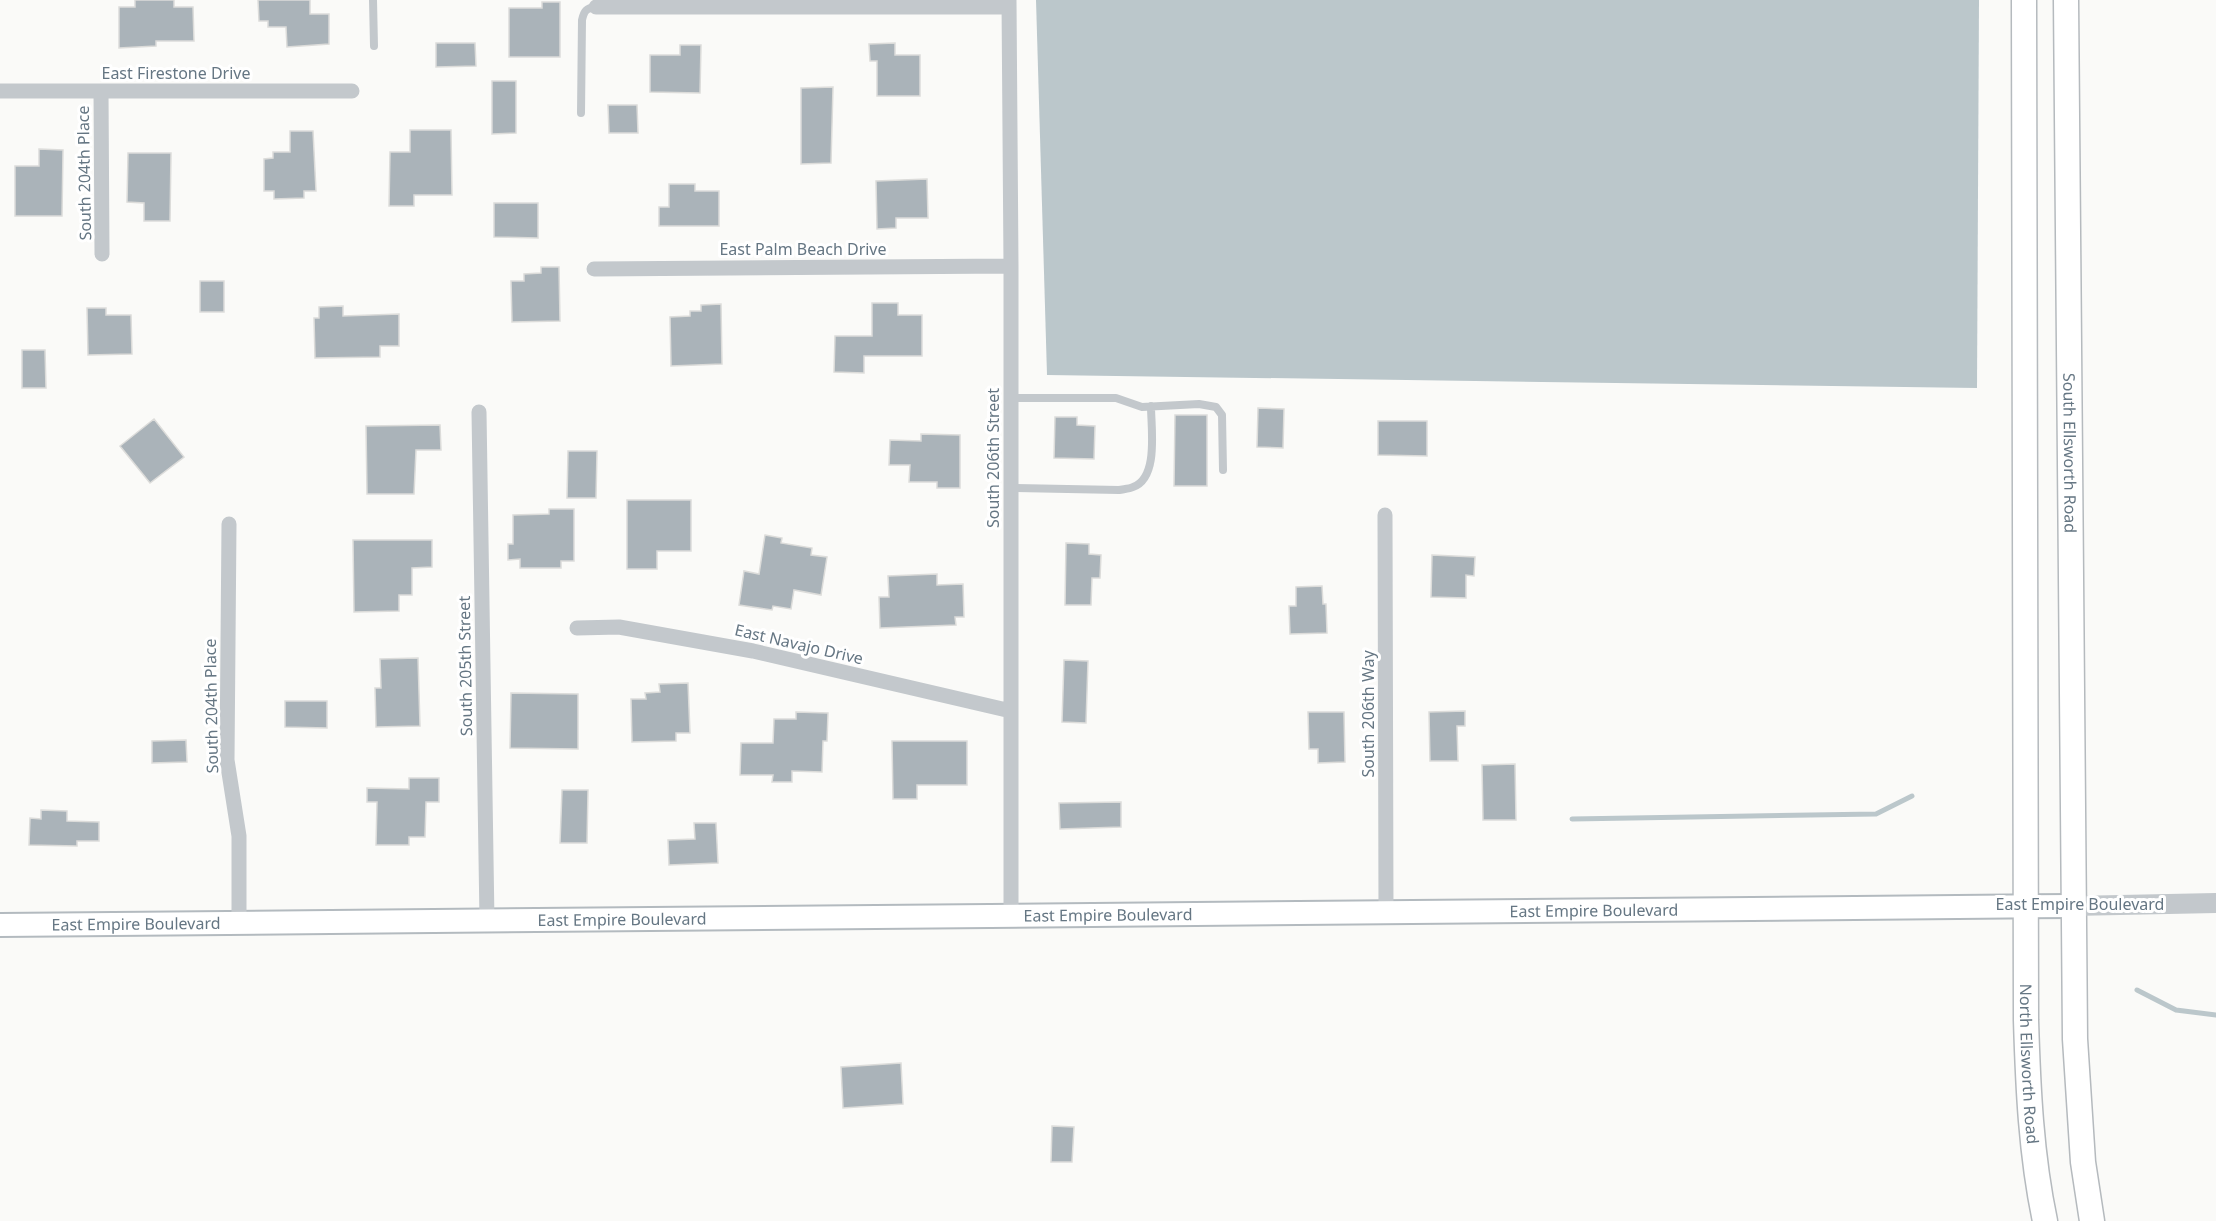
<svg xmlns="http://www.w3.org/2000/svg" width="2216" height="1221" viewBox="0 0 2216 1221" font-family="'Noto Sans',sans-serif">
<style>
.water{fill:#bbc7cb}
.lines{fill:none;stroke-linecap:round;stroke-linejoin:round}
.stream{stroke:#bbc7cb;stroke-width:5}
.building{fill:#aab3b9;stroke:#dcdcda;stroke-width:1.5}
.secondary-casing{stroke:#b3babf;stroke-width:26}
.primary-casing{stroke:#b5babe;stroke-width:27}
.service{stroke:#c3c8cc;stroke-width:8}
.minor{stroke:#c3c8cc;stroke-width:15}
.tertiary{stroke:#c3c8cc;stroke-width:20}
.secondary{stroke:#fff;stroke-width:22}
.primary{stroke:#fff;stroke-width:24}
.labels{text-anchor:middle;stroke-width:6;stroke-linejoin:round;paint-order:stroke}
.street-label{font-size:16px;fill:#657683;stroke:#fff}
</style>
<rect width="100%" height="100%" fill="#fafaf8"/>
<!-- water -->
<path class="water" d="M 1036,0 L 1979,0 L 1977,388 L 1047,375 Z"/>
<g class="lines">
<!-- stream -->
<path class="stream" d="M 1572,819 L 1876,814 L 1912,796
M 2137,990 L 2176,1010 L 2216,1015"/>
</g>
<!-- building -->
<path class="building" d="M 135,0 L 174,0 L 174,7 L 193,7 L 194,41 L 156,41 L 156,46 L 119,48 L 119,7 L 135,7 Z
M 258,0 L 310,0 L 310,14 L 329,14 L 329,44 L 287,47 L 286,27 L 268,27 L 268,21 L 259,21 Z
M 542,2 L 560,2 L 560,57 L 509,57 L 509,8 L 542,8 Z
M 436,43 L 475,43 L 476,66 L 436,67 Z
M 895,43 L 895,55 L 920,55 L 920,96 L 877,96 L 877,61 L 870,61 L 869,44 Z
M 680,45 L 701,45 L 700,93 L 650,92 L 650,55 L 680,55 Z
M 492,81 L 516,81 L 516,133 L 492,134 Z
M 833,87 L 831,163 L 801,164 L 801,88 Z
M 608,105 L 637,105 L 638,133 L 609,133 Z
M 410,130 L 451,130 L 452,195 L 414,195 L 414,206 L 389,206 L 390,152 L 410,152 Z
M 290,131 L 313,131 L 316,191 L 304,191 L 304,198 L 274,199 L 274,191 L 264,191 L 264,159 L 273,158 L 273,152 L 290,152 Z
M 39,149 L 63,150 L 62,216 L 15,216 L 15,166 L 39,166 Z
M 128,153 L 171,153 L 170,221 L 144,221 L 144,203 L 127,202 Z
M 927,179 L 928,218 L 896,218 L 896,228 L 877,229 L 876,181 Z
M 669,184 L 695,184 L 695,191 L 719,191 L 719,226 L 659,226 L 659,207 L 669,207 Z
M 494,203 L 538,203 L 538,238 L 494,237 Z
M 541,267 L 559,267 L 560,321 L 512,322 L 511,281 L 524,281 L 524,274 L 541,273 Z
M 200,281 L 224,281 L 224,312 L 200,312 Z
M 872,303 L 898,303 L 898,315 L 922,315 L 922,356 L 864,356 L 864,373 L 834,372 L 835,336 L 872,336 Z
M 721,304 L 722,364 L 671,366 L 670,317 L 690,316 L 690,311 L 701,311 L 701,305 Z
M 343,306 L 343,316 L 399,314 L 399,346 L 380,346 L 380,357 L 315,358 L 314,318 L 319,318 L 319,307 Z
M 87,308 L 106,308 L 106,315 L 131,315 L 132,354 L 88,355 Z
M 22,350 L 45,350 L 46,388 L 22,388 Z
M 1258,408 L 1284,409 L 1283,448 L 1257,447 Z
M 1175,415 L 1207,415 L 1207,486 L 1174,486 Z
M 1055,417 L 1077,417 L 1077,425 L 1095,426 L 1094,459 L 1054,458 Z
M 154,419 L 184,457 L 150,483 L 120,446 Z
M 1378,421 L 1427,421 L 1427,456 L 1378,455 Z
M 440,425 L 441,450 L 416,450 L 414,494 L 367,494 L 366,426 Z
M 921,434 L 960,435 L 960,488 L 937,488 L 937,482 L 909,482 L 910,465 L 889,465 L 890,440 L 921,441 Z
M 568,451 L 597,451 L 596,498 L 567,498 Z
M 627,500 L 691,500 L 691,551 L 657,551 L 657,569 L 627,569 Z
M 549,509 L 574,509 L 574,561 L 561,561 L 561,568 L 520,568 L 520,559 L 508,560 L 508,544 L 513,544 L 513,515 L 549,514 Z
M 765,535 L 782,538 L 781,543 L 812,548 L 811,555 L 827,557 L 821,595 L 794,590 L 791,609 L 773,606 L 772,610 L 739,605 L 744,571 L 759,574 Z
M 353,540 L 432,540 L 432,567 L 412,568 L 412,595 L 399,595 L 399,611 L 354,612 Z
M 1066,543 L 1089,544 L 1089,554 L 1101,555 L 1100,578 L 1092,578 L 1091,605 L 1065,605 Z
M 1432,555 L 1475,557 L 1474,576 L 1466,575 L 1466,598 L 1431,597 Z
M 937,574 L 937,585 L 963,584 L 964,617 L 955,617 L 956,625 L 880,628 L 879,597 L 889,597 L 888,576 Z
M 1322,586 L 1323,604 L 1326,604 L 1327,633 L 1290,634 L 1289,606 L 1296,606 L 1296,587 Z
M 418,658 L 420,726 L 376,727 L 375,688 L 381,688 L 380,659 Z
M 1064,660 L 1088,661 L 1086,723 L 1062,722 Z
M 688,683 L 690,733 L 676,733 L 676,741 L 632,742 L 631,699 L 646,699 L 645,693 L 660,692 L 659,684 Z
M 511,693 L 578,694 L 578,749 L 510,748 Z
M 285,701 L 327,701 L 327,728 L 285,727 Z
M 1465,711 L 1465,726 L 1457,726 L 1458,761 L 1430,761 L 1429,712 Z
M 796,712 L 828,713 L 827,741 L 823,741 L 822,772 L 792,771 L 792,782 L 772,782 L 773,775 L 740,775 L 741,743 L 773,743 L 774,719 L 796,719 Z
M 1308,712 L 1344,712 L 1345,762 L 1318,763 L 1318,749 L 1309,749 Z
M 186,740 L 187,762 L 152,763 L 152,741 Z
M 892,741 L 967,741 L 967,785 L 917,785 L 917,799 L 893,799 Z
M 1515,764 L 1516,820 L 1483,820 L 1482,765 Z
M 409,778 L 439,778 L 439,802 L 426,802 L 425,837 L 409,837 L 409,845 L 376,845 L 377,802 L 367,802 L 367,788 L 409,789 Z
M 562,790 L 588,790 L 587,843 L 560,843 Z
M 1121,802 L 1121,827 L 1060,829 L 1059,803 Z
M 41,810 L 67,811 L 67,821 L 99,822 L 99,841 L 77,841 L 77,846 L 29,845 L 30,818 L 41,819 Z
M 694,823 L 716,823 L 718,863 L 669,865 L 668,840 L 695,839 Z
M 901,1063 L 903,1104 L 843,1108 L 841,1067 Z
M 1052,1126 L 1074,1127 L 1072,1162 L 1051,1162 Z"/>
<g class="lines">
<!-- secondary casing -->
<g class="secondary-casing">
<g id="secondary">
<path id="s1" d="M 0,925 L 2072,906"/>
</g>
</g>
<!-- primary casing -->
<g class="primary-casing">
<g id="primary">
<path id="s2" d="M 2024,0 L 2026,1020 C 2028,1087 2031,1155 2045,1221"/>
<path id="s3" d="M 2066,0 L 2075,1039 L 2083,1162 L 2092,1221"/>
</g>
</g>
<!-- service -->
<path class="service" d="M 373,0 L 374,46
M 581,113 L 582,20 C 584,11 586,8 596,7
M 1012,398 L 1116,398 L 1142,407 L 1199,404 L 1216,407 L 1222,415 L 1223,470
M 1012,488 L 1119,490 C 1123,489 1129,489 1133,487 C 1159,478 1151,428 1151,406"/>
<!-- minor -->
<path class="minor" d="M 1009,0 L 1011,266 L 1011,916
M 596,7 L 1009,7
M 0,91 L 352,91
M 101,91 L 102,254
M 594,269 L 1011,266
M 479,412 L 487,921
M 1385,515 L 1386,913
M 229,524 L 227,760 L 239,836 L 239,923
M 577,628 L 619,627 L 753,651 L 1011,711"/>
<!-- tertiary -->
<path class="tertiary" d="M 2072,906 L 2216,903"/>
<!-- secondary -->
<use href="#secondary" class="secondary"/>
<!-- primary -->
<use href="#primary" class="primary"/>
</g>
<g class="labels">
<!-- street labels -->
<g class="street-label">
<text x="176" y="79">East Firestone Drive</text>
<text transform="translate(84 173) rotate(-91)" y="6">South 204th Place</text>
<text x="803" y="255">East Palm Beach Drive</text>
<text dy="6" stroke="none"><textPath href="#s3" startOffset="453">South Ellsworth Road</textPath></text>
<text transform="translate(993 458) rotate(-90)" y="6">South 206th Street</text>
<text transform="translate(799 644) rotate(13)" y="6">East Navajo Drive</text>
<text transform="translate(465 666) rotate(-91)" y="6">South 205th Street</text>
<text transform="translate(211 706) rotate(-91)" y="6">South 204th Place</text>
<text transform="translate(1368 714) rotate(-90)" y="6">South 206th Way</text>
<text x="2080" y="910">East Empire Boulevard</text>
<text dy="6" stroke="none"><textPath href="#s1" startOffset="1594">East Empire Boulevard</textPath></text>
<text dy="6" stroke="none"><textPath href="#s1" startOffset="1108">East Empire Boulevard</textPath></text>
<text dy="6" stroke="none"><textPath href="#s1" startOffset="622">East Empire Boulevard</textPath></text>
<text dy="6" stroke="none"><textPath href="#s1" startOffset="136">East Empire Boulevard</textPath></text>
<text dy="6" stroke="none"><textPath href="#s2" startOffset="1064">North Ellsworth Road</textPath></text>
</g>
</g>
</svg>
